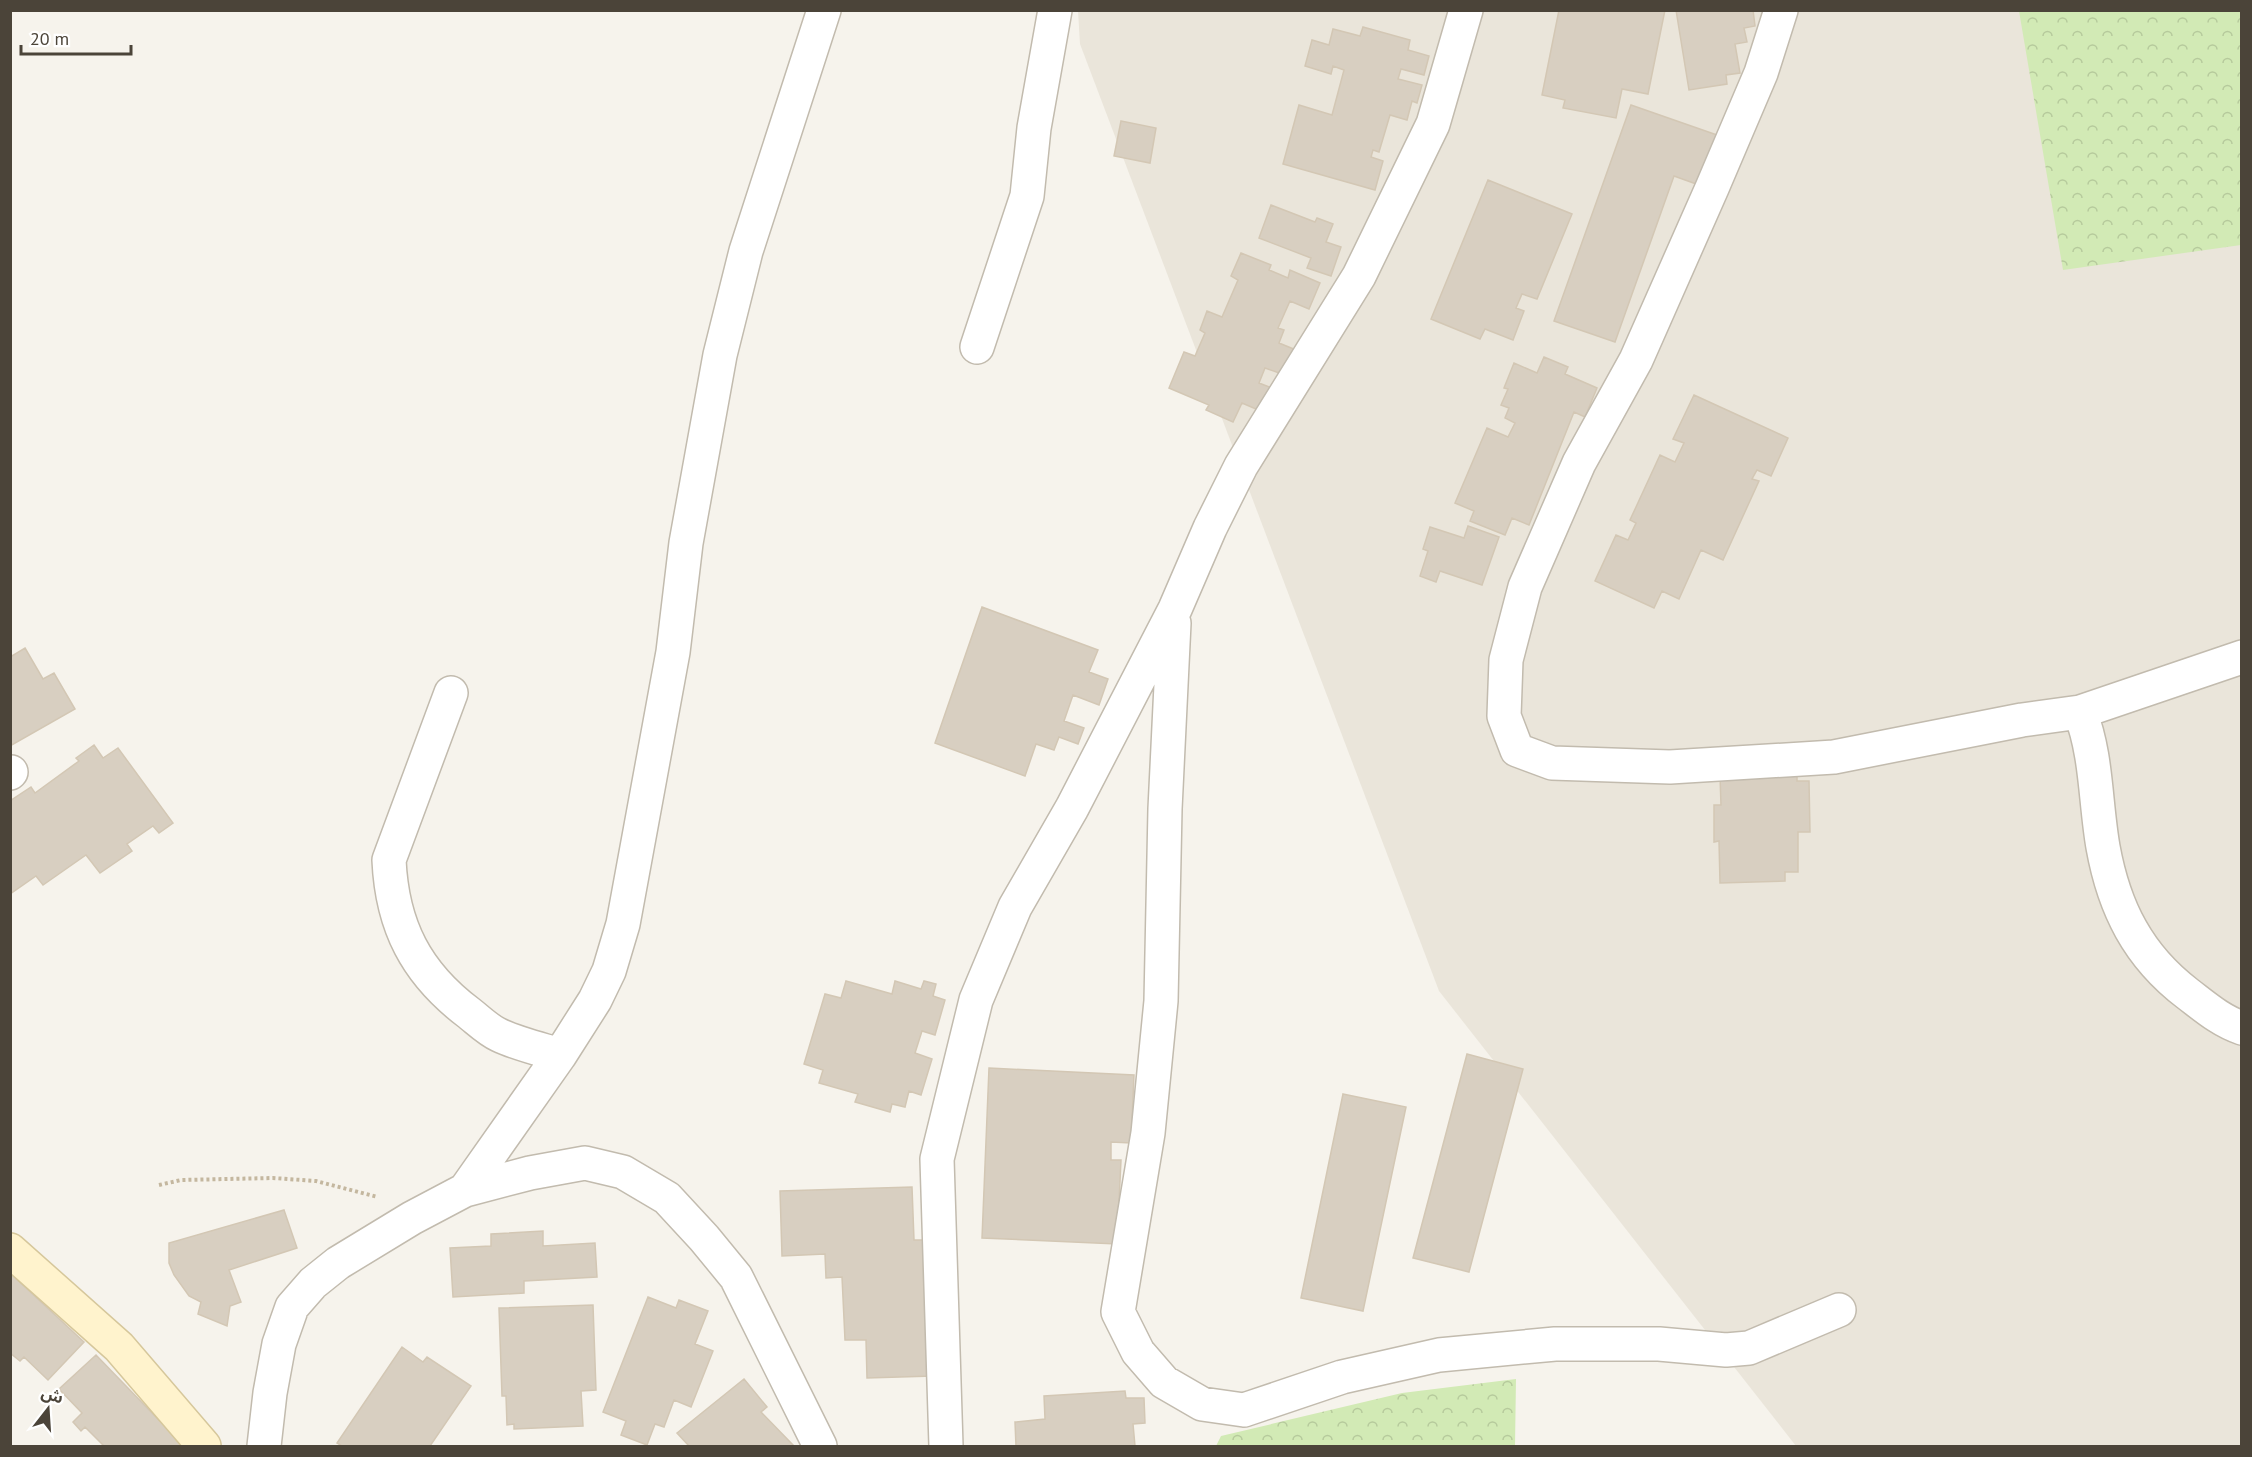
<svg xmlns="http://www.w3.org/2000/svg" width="2252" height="1457" viewBox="0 0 2252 1457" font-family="'PT Sans','Noto Sans Arabic',sans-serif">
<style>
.residential{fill:#eae5da}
.forest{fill:url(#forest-crowns)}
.building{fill:#d8cfc1;stroke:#d3c7b4;stroke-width:1.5}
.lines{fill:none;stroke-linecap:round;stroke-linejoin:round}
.street-casing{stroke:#c2bbae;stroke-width:36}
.secondary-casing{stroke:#d6c79b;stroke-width:36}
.path{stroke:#c4b79f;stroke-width:4;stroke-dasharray:3 3;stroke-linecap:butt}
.street{stroke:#fff;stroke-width:33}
.secondary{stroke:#fff3cd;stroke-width:33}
</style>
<defs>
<pattern id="forest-crowns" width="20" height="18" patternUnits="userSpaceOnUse" patternTransform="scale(1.5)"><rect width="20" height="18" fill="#d2eab5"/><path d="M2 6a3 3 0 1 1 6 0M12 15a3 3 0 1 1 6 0" fill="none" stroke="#b6ca9c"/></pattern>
</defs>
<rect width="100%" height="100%" fill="#f6f3ec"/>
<!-- residential -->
<path class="residential" d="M 1078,11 L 2241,11 L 2241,1446 L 1796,1446 L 1439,991 L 1080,44 Z"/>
<!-- forest -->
<path class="forest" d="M 2019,11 L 2241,11 L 2241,245 L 2063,270 Z
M 1516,1379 L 1515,1446 L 1216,1446 L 1221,1436 L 1402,1393 Z"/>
<!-- building -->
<path class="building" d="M 1559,10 L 1665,10 L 1648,94 L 1622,89 L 1616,118 L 1563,108 L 1565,100 L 1542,95 Z
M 1676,10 L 1753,10 L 1755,26 L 1744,28 L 1747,42 L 1735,44 L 1740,73 L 1726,75 L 1727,84 L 1689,90 Z
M 1363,27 L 1410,40 L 1408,50 L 1429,56 L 1424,75 L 1401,69 L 1398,79 L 1422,85 L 1417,103 L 1412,101 L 1407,120 L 1390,115 L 1379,152 L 1373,150 L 1371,157 L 1383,161 L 1375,190 L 1283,164 L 1299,105 L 1332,115 L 1344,70 L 1333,66 L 1331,74 L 1305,66 L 1312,40 L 1329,45 L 1333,29 L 1360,36 Z
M 1631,105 L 1717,135 L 1699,185 L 1674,176 L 1615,342 L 1554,321 Z
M 1121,121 L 1156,128 L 1150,163 L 1114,156 Z
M 1488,180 L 1572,214 L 1537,299 L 1522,294 L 1516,308 L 1524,311 L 1513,340 L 1485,329 L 1480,339 L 1431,319 Z
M 1271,205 L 1315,222 L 1317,218 L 1333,224 L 1326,242 L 1341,247 L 1331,276 L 1307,268 L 1311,258 L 1259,238 Z
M 1241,253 L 1271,265 L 1269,270 L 1288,278 L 1290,270 L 1320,283 L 1309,309 L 1290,301 L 1278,328 L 1284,330 L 1279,343 L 1296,350 L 1285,375 L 1265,368 L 1259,383 L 1272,388 L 1263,412 L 1242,403 L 1233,422 L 1206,410 L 1209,405 L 1169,388 L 1184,352 L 1195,356 L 1205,333 L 1200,330 L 1207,311 L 1222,317 L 1238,280 L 1231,276 Z
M 1544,357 L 1568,367 L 1565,374 L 1597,388 L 1585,417 L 1574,412 L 1529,525 L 1512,518 L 1505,535 L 1470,521 L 1474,511 L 1455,503 L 1487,428 L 1508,437 L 1515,423 L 1505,418 L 1509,408 L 1501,405 L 1508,389 L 1504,388 L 1514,363 L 1537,373 Z
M 1694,395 L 1788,438 L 1771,476 L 1757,470 L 1752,479 L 1759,481 L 1723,560 L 1701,550 L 1679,599 L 1662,591 L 1654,608 L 1595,581 L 1616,535 L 1628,540 L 1636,523 L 1630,520 L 1660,455 L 1675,462 L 1684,443 L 1673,439 Z
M 1468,526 L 1499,537 L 1482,585 L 1440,571 L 1436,582 L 1420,576 L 1428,551 L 1423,549 L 1430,527 L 1464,538 Z
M 982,607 L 1098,650 L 1089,672 L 1108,679 L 1099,705 L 1073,695 L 1064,721 L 1084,728 L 1078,744 L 1059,737 L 1054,750 L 1036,744 L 1025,776 L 935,743 Z
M 25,648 L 43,679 L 54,673 L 75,709 L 10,746 L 10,652 L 12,656 Z
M 94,745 L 103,758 L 118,748 L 173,823 L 159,833 L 153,826 L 127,844 L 132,851 L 100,873 L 86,855 L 43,885 L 36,876 L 10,894 L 10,801 L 31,787 L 35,793 L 79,761 L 76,758 Z
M 1797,774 L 1797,781 L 1809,781 L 1810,832 L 1798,832 L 1798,872 L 1785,872 L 1785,881 L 1720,883 L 1719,841 L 1714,842 L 1714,805 L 1721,805 L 1720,776 Z
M 846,981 L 892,994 L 895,981 L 921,989 L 924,981 L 936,984 L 933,996 L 945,1000 L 935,1035 L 922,1031 L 915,1053 L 932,1059 L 921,1095 L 909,1091 L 905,1107 L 892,1104 L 890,1112 L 855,1102 L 858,1094 L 819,1083 L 823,1070 L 804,1064 L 825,994 L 841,998 Z
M 1467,1054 L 1523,1069 L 1469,1272 L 1413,1258 Z
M 989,1068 L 1134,1075 L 1131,1143 L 1111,1142 L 1111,1160 L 1121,1160 L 1117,1244 L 982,1238 Z
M 1343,1094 L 1406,1107 L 1363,1311 L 1301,1298 Z
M 912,1187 L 914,1240 L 928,1240 L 933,1376 L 867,1378 L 866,1340 L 845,1340 L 842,1277 L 826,1278 L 825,1254 L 782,1256 L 780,1191 Z
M 284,1210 L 297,1248 L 229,1270 L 241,1302 L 230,1306 L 227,1326 L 198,1314 L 201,1302 L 189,1296 L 174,1275 L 169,1263 L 169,1243 Z
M 543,1231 L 543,1246 L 595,1243 L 597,1277 L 524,1281 L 524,1293 L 453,1297 L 450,1248 L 491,1246 L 491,1234 Z
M 10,1273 L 84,1342 L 48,1380 L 24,1357 L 20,1361 L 10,1353 Z
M 648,1297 L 676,1308 L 679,1300 L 708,1311 L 695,1344 L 713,1351 L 691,1407 L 674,1400 L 664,1427 L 655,1424 L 647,1445 L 621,1435 L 626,1421 L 603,1412 Z
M 593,1305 L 596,1390 L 581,1391 L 583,1426 L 514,1429 L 514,1424 L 507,1425 L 506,1396 L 502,1396 L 499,1308 Z
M 402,1347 L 423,1362 L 427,1357 L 471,1386 L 430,1446 L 342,1446 L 337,1443 Z
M 96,1355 L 184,1446 L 104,1446 L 85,1427 L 81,1431 L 73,1422 L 82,1413 L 59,1389 Z
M 744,1379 L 767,1407 L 761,1412 L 794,1446 L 689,1446 L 677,1433 Z
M 1125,1391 L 1126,1398 L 1144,1398 L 1145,1423 L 1133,1424 L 1135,1446 L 1016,1446 L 1015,1422 L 1045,1419 L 1044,1396 Z"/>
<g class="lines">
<!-- street casing -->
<g class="street-casing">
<path id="street" d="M 1781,10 L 1761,73 L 1712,188 L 1636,360 L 1579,463 L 1525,587 L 1506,660 L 1504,716 L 1517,750 L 1552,763 L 1670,767 L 1834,757 L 2022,720 L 2080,712 C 2097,755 2095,801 2103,847 C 2114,908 2138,956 2188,994 C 2205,1007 2221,1021 2242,1028
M 977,347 L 1027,196 L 1034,128 L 1055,10
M 1174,623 L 1165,809 L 1161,1001 L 1148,1133 L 1118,1312 L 1138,1352 L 1164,1382 L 1202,1404 L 1244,1410 L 1342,1377 L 1439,1355 L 1555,1344 L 1659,1344 L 1726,1350 L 1749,1348 L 1839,1310
M 451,693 L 389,860 C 392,926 416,973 469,1013 C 478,1020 488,1030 499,1035 C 518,1044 540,1049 560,1055
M 2080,712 L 2242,657
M 10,773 L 11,772
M 465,1190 L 560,1055 L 595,1000 L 609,971 L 623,924 L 673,652 L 686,543 L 720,355 L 746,251 L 824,10
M 264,1446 L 270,1393 L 279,1344 L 292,1307 L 313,1283 L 338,1263 L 412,1218 L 465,1190 L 530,1173 L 585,1163 L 623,1172 L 667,1198 L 704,1238 L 736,1277 L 820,1446
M 946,1446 L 937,1159 L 976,1000 L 1015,907 L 1072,808 L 1175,609 L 1210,528 L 1241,466 L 1359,276 L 1433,124 L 1466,10"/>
</g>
<!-- secondary casing -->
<g class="secondary-casing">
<path id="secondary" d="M 10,1250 L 119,1347 L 204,1446"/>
</g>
<!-- path -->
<path class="path" d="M 159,1185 L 181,1180 L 273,1178 L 316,1181 L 378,1197"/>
<!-- street -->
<use href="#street" class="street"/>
<!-- secondary -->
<use href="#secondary" class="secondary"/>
</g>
<!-- border -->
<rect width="2252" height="1457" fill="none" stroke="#4b4439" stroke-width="24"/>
<!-- north arrow -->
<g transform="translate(48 1409) rotate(17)" stroke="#ffffff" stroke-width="4.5" paint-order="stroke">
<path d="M0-4.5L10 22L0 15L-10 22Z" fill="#4b4439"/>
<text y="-9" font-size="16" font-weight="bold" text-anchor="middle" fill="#4b4439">ش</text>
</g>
<!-- scale -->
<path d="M21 45v9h110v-9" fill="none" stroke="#4b4439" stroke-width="3"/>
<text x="30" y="45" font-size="18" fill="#4b4439" stroke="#ffffff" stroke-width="4.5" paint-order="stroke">20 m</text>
</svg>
